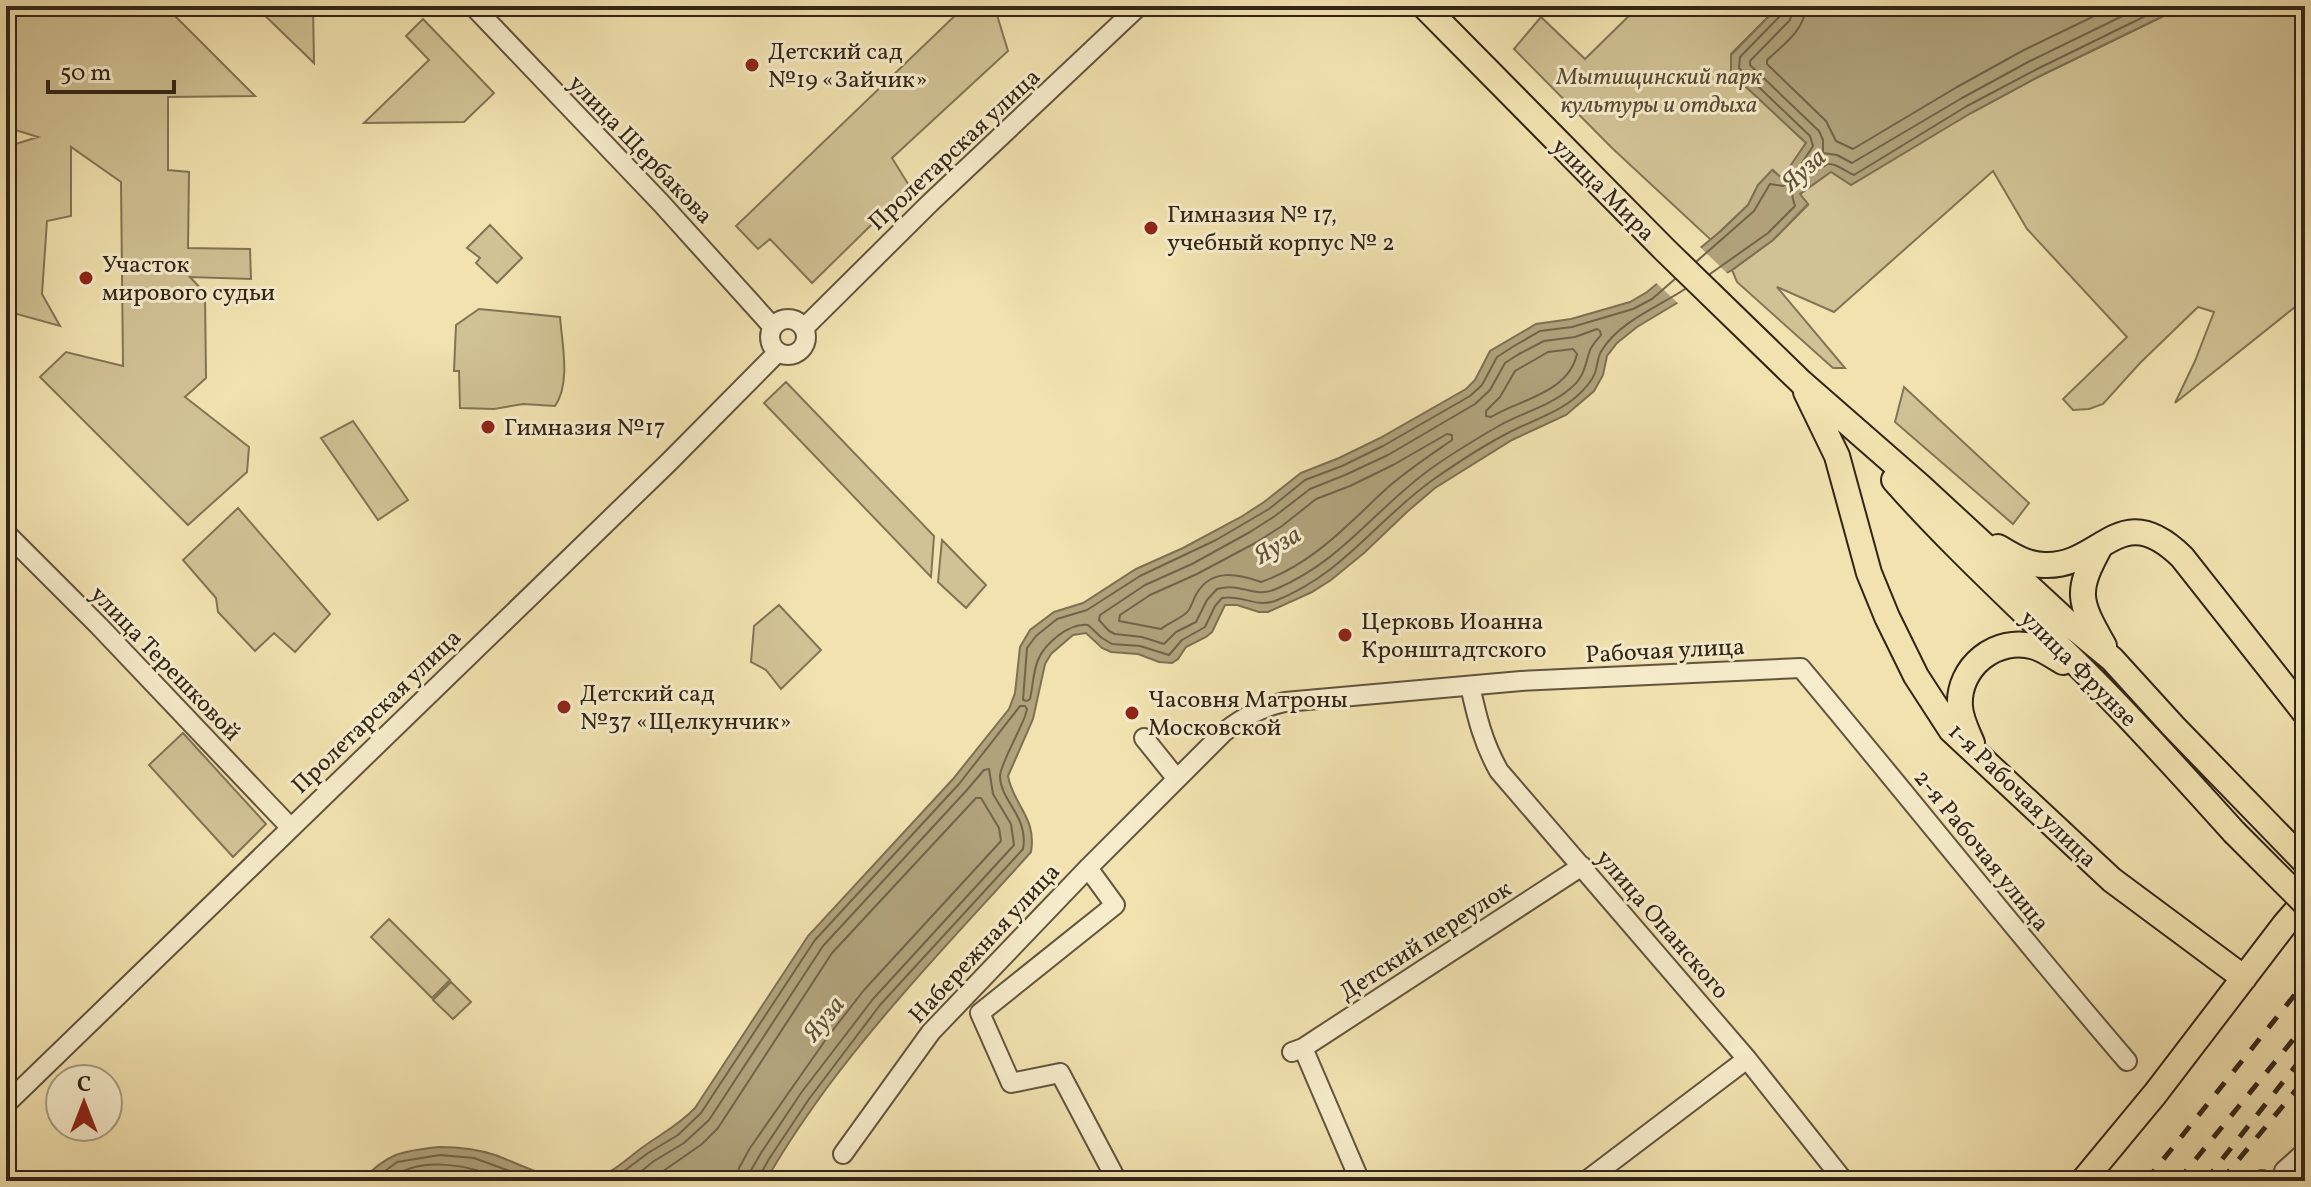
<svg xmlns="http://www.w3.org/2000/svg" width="2311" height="1187" viewBox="0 0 2311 1187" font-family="Vollkorn,serif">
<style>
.green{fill:#d1c295;stroke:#827456;stroke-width:2}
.water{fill:#b0a27b;stroke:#7e7053;stroke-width:2}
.pier{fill:#f1e2af}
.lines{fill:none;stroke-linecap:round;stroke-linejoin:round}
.shore{stroke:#716449;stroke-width:2}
.minor-casing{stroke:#62543d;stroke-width:22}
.major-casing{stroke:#322517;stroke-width:28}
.minor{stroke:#f6eccb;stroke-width:18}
.major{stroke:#f1e2af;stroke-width:24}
.rail{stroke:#322517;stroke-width:5;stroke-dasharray:14 14;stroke-linecap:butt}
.major-bridge-casing{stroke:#322517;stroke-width:28;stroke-linecap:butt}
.major-bridge{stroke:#f1e2af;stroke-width:24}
.poi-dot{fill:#8f2418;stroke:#f6eccb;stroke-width:3}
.labels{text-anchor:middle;stroke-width:6;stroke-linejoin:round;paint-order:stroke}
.poi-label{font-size:24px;fill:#322517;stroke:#f6eccb;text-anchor:start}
.park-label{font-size:24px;font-style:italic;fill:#5a4c36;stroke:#f6eccb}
.street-label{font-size:24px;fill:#322517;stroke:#f6eccb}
.water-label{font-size:26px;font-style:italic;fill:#5e513a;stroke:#f6eccb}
</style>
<rect width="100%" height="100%" fill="#f1e2af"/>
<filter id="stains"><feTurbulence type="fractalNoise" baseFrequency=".0025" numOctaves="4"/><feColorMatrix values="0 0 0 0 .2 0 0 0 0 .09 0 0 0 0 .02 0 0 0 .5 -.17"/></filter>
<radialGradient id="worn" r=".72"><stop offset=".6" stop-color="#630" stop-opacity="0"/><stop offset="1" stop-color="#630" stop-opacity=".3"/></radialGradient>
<!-- green -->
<path class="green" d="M 17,6 L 165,6 L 255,96 L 168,97 L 168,170 L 189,172 L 188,248 L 250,249 L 251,279 L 190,277 L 205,293 L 206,378 L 185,397 L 249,447 L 247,472 L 188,525 L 40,377 L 66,352 L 123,366 L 121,182 L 71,147 L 71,216 L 47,221 L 42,294 L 60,326 L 6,311 L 6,147 L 38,137 L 6,127 L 6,16 Z
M 257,6 L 313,6 L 314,63 L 256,7 Z
M 965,6 L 998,6 L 997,15 L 1008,51 L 892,158 L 910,187 L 812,283 L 770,239 L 758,249 L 736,226 Z
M 1639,6 L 1779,6 L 1731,54 L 1731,72 L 1806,143 L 1782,179 L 1773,170 L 1758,185 L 1748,205 L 1711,240 L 1612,148 L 1514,49 L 1541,17 L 1585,59 Z
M 2184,6 L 2305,6 L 2305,299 L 2175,403 L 2195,361 L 2214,312 L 2198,307 L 2140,363 L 2103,404 L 2089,409 L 2073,410 L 2063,399 L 2127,337 L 2027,229 L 1993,171 L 1834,312 L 1777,287 L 1845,368 L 1833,368 L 1737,282 L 1732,270 L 1773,240 L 1808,205 L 1799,195 L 1831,171 L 1971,113 L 2038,77 Z
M 423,19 L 494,93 L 464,122 L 364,123 L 429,60 L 406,36 Z
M 490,225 L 522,258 L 497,283 L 476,263 L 480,258 L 467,248 Z
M 479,309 L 560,317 C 562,343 571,383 555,406 L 523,404 L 494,409 L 460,408 L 459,371 L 454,371 L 456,325 Z
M 786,382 L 934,536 L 931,577 L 764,403 Z
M 1904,387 L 2029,503 L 2013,524 L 1895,422 Z
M 353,421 L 408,500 L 378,520 L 321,438 Z
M 238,508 L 330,614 L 295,652 L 274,633 L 255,651 L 218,612 L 216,598 L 183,560 Z
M 942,540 L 986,585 L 966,608 L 938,582 Z
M 779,605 L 821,650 L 781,689 L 766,670 L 751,662 L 754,626 Z
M 183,733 L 266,824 L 233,857 L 149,765 Z
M 389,919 L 450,980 L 432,998 L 371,937 Z
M 451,982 L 471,1002 L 453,1019 L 433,1000 Z"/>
<!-- water -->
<path class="water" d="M 1779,6 L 2184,6 L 2038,77 L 1971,113 L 1851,185 L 1831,172 L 1800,194 L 1808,204 L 1773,240 L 1732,270 L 1637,327 L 1617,343 L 1607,356 L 1603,375 L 1594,391 L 1566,415 L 1512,440 L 1435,488 L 1408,511 L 1364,553 L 1331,580 L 1312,592 L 1268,612 L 1259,612 L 1237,605 L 1225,605 L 1212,632 L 1206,637 L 1186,647 L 1178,659 L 1172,663 L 1159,662 L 1138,654 L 1111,652 L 1102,648 L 1086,633 L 1073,635 L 1051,654 L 1045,664 L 1033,719 L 1008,776 C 1013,805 1037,817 1031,852 C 961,930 889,1004 826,1089 C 805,1118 783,1149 766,1181 L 588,1181 C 611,1175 625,1160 643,1147 C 661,1134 679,1125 695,1108 L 808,936 L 953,779 L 1009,709 L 1015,693 L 1020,647 L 1030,630 L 1054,612 L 1083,603 L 1136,569 L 1183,548 L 1241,517 L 1264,502 L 1301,473 L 1339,458 L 1380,438 L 1466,389 L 1475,380 L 1490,351 L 1536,324 L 1571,319 L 1630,302 L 1647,292 L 1722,230 L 1748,205 L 1758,185 L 1772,170 L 1782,178 L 1806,143 L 1731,73 L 1731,55 Z
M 439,1147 C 458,1147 477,1149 495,1155 C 519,1164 542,1176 567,1181 L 454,1179 L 361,1181 C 388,1153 401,1151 439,1147 Z"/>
<!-- pier -->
<path class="pier" d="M 1698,245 L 1730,276 L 1681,306 L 1654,281 Z"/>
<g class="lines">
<!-- shore -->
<path class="shore" d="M 1794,6 L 1790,20 L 1750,61 L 1750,65 L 1819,131 L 1823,140 L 1823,153 L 1837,155 L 1852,163 L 1962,98 L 2030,61 L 2143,6
M 1806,6 C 1805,30 1783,45 1767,60 L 1767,64 L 1826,121 L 1836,141 L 1853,149 L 1957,87 L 2024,50 L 2115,6
M 1697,261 L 1754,211 L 1770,184 L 1783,186 L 1789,183 L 1813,146 L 1810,136 L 1739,68 L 1740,57 L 1781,15 L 1784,6
M 1710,274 L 1768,233 L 1795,206 C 1794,202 1792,198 1792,193 C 1793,188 1823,165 1829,164 C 1837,163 1847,173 1854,175 L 1967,106 L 2035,70 L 2166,6
M 1675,279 L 1652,299 L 1633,309 L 1572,327 L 1540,331 L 1514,346 L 1497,357 L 1482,385 L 1470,396 L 1383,446 L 1342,466 L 1305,480 L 1269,509 L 1216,540 L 1140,576 L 1087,610 L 1057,619 L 1036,636 L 1027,648 L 1023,700 L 1027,701 L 1030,699 C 1033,686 1033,672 1038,660 C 1045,643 1069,623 1088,625 L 1102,638 L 1112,644 L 1140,646 L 1169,655 L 1182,640 L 1205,627 L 1215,606 L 1222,598 C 1241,594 1255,608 1275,601 C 1345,573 1376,520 1434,479 C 1457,463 1481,447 1506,434 C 1530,421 1556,414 1576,397 C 1584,390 1591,383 1595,373 C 1598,365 1597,357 1602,350 C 1620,321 1658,307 1685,289
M 1597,329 L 1600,331 L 1601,335 C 1597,340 1593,344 1590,350 C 1585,364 1585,376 1572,387 C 1552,405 1525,412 1502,424 C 1476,439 1449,455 1425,473 C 1371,514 1341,561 1276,589 C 1253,599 1242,582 1217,589 L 1207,600 L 1196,622 L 1176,632 L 1164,644 L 1142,637 L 1115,634 L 1109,631 L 1099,620 L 1100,615 L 1145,585 L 1192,564 L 1250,532 L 1275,516 L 1310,489 L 1345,475 L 1388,455 L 1475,404 L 1490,390 L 1505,363 L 1519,354 L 1544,341 L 1575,337 Z
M 1573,349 L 1577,354 C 1568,393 1521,399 1491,417 L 1486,416 L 1486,411 L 1500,397 L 1515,371 L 1548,352 Z
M 1447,434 L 1452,435 L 1452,440 C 1429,456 1406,471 1386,489 C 1347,525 1313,564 1261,582 C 1238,574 1212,568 1197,593 C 1193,599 1192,606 1188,611 C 1184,617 1168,623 1161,629 L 1119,621 L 1120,615 L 1150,595 L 1197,574 L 1257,542 L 1282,526 L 1316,499 L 1350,486 L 1393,465 Z
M 372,1181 L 397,1162 L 440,1155 L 474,1158 L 537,1181
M 387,1181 C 420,1153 473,1166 508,1181
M 611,1181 L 648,1153 L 678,1135 L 701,1113 L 815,940 L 959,784 L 1020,706 L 1025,706 L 1027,709 L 1025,716 C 1020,731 1000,765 1000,776 C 1000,801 1029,816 1023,849 L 880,1005 L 809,1099 L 769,1159 L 760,1175 L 759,1181
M 629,1181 L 654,1161 L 684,1143 L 709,1120 L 823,946 L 966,791 L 984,770 L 989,769 L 993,794 L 1011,824 L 1014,845 L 873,999 L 801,1093 L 761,1153 L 750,1172 L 749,1181
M 649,1181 L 702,1144 L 718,1128 L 832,953 L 976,798 L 981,798 L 999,828 L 1001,841 L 864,990 L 829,1035 L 750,1148 L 739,1168 L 737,1181"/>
<!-- minor casing -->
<g class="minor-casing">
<path id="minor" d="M 473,6 L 661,203 L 773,327
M770 337a18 18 0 1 1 36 0a18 18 0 1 1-36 0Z
M 804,328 L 930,203 L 1139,6
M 6,533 L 99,626 L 290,827
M 1470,686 C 1477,717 1483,743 1499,771 L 1747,1059 L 1844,1181
M 1144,738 L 1177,779
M 1088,868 L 1115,905 L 980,1013 L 1011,1083 L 1060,1073 L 1117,1181
M 1303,1048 L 1360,1181
M 1292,1052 L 1303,1048 L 1582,866
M 6,1104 L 668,463 L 778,352
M 843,1154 L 931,1032 L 1088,868 L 1224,732 C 1244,717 1261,707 1285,702 L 1521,681 L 1801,668 C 1910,798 2016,932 2127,1061
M 1586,1181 L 1747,1059
M 2261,1181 L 2262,1180
M 2291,1181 L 2284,1171 L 2305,1152"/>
</g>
<!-- major casing -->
<g class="major-casing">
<path id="major" d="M 1424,6 L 1665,250 L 1801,382 L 1920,486 L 2066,621 L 2112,659 L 2173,726 L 2305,862
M 1806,392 L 1837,456 L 1869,573 L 1887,617 L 1916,676 L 1951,730 L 2112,880 L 2244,978
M 1894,480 C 1955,549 2023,610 2088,675 C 2139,726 2186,779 2234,832
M 2101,545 C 2075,592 2078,600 2104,646
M 1998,547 C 2013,556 2027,565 2045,565 C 2102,567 2120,496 2182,557 L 2305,713
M 1972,743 C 1967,731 1961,720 1960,707 C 1957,667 1997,635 2035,647 C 2045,650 2054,657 2063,662
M 2083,1181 L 2155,1094 L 2285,924 L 2305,901"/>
</g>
<!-- minor -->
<use href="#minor" class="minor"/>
<!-- major -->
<use href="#major" class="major"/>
<!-- rail -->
<path class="rail" d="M 2146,1181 L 2305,982
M 2178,1181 L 2305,1025
M 2205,1181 L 2305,1054
M 2221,1181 L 2305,1079"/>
<!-- major-bridge casing -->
<g class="major-bridge-casing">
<path id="major-bridge" d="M 2234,832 L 2305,903"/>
</g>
<!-- major-bridge -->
<use href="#major-bridge" class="major-bridge"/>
</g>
<!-- markers -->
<g class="poi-dot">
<circle cx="752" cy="65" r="8"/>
<circle cx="1151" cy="228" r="8"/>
<circle cx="86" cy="278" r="8"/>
<circle cx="488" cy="427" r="8"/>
<circle cx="1345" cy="635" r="8"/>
<circle cx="564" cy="707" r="8"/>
<circle cx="1132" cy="713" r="8"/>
</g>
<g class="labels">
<!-- poi labels -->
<g class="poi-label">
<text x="768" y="59">Детский сад<tspan x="768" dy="28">№19 «Зайчик»</tspan></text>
<text x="1167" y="222">Гимназия № 17,<tspan x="1167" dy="28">учебный корпус № 2</tspan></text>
<text x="102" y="272">Участок<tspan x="102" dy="28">мирового судьи</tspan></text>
<text x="504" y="435">Гимназия №17</text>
<text x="1361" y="629">Церковь Иоанна<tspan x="1361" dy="28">Кронштадтского</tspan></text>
<text x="580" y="701">Детский сад<tspan x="580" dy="28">№37 «Щелкунчик»</tspan></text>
<text x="1148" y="707">Часовня Матроны<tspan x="1148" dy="28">Московской</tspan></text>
</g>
<!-- park labels -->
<g class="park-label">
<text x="1659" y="84">Мытищинский парк<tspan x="1659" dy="28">культуры и отдыха</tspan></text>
</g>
<!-- street labels -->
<g class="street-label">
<text transform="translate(641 149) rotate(46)" y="8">улица Щербакова</text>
<text transform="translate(954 149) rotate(-43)" y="8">Пролетарская улица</text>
<text transform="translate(1604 189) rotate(45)" y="8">улица Мира</text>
<text transform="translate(1665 650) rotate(-3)" y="8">Рабочая улица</text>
<text transform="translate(166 663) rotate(46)" y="8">улица Терешковой</text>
<text transform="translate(2079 668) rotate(45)" y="8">улица Фрунзе</text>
<text transform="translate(376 711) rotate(-44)" y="8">Пролетарская улица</text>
<text transform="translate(2023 795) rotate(44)" y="8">1-я Рабочая улица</text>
<text transform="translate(1982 850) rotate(51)" y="8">2-я Рабочая улица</text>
<text transform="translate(1663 924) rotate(49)" y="8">улица Опанского</text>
<text transform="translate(1425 940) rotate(-33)" y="8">Детский переулок</text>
<text transform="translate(984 943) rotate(-47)" y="8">Набережная улица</text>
</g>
<!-- water labels -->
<g class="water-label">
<text transform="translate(1803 169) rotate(-42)" y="9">Яуза</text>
<text transform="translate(1277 544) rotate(-31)" y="9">Яуза</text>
<text transform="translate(823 1018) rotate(-51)" y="9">Яуза</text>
</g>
</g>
<!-- margin -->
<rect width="2311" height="1187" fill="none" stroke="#f1e2af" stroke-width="32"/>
<rect x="8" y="8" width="2295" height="1171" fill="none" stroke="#322517" stroke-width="4"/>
<rect x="16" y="16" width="2279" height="1155" fill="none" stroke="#322517" stroke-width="2"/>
<!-- north arrow -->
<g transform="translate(84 1103)"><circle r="38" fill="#f6eccb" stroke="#a89c83" stroke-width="2"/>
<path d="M0-6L14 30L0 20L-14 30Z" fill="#8f2418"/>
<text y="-12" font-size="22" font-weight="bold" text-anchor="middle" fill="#322517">С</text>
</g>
<!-- scale -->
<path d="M48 80v12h126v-12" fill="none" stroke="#322517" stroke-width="4"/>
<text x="60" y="80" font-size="24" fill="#322517" stroke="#f6eccb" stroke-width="6" paint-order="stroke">50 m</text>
<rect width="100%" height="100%" filter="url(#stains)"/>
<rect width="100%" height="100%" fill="url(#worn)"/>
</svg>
